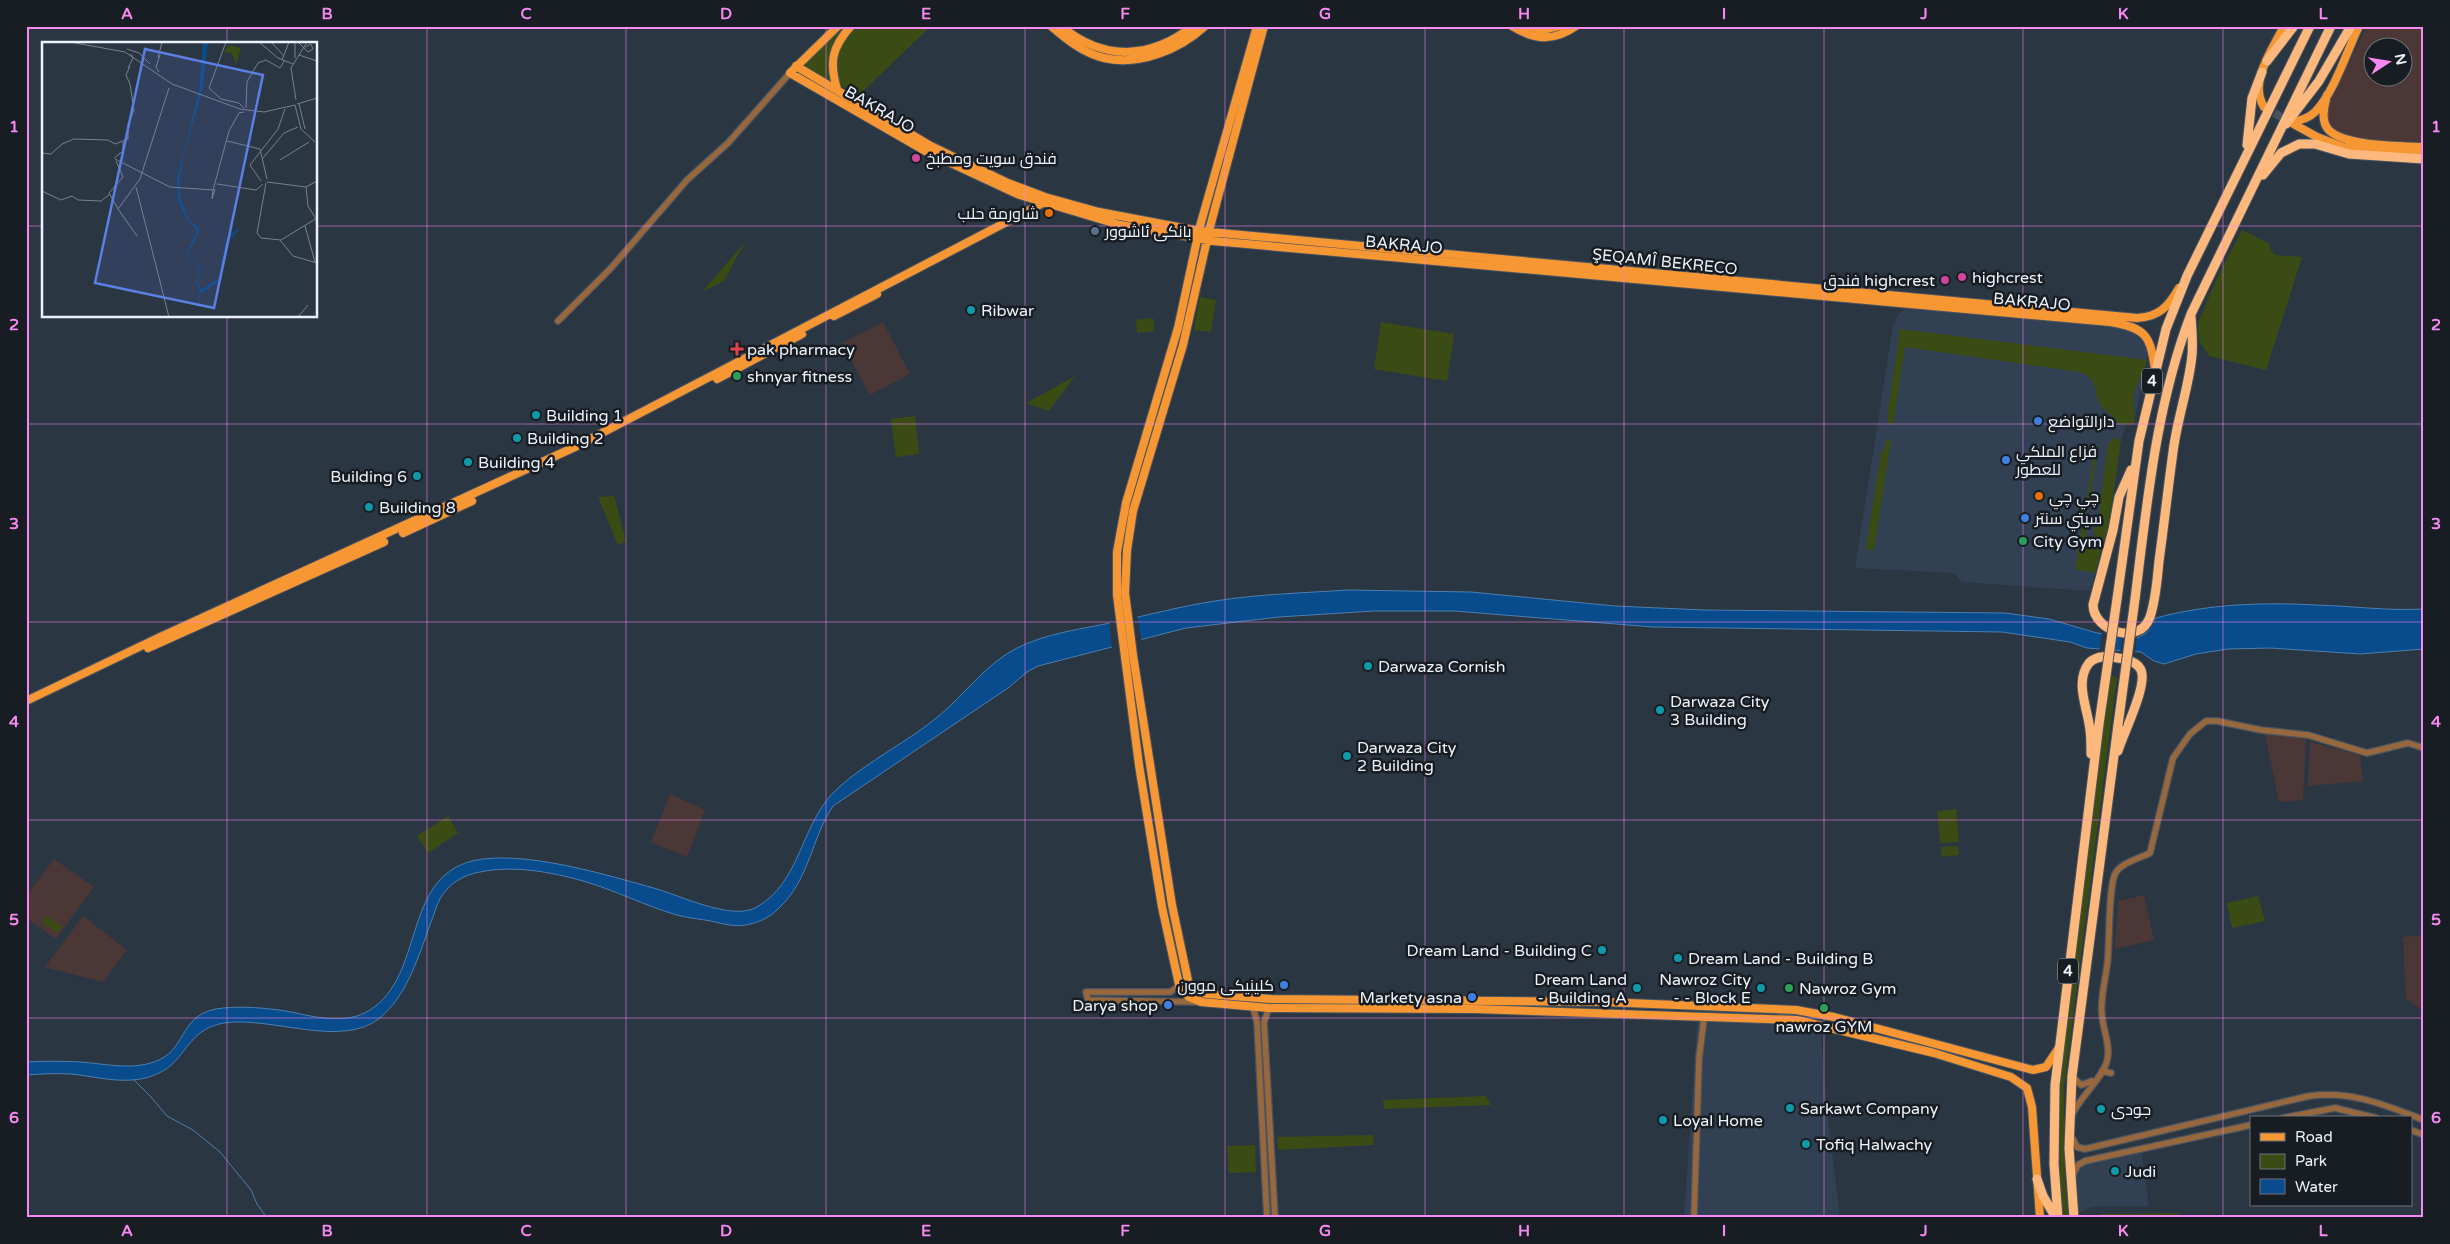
<svg xmlns="http://www.w3.org/2000/svg" width="2450" height="1244" viewBox="0 0 2450 1244" font-family="'Varela Round',Cairo,sans-serif">
<style>
.built{fill:#314052}
.education{fill:#4b3736;fill-rule:evenodd}
.green{fill:#3a4c14}
.water{fill:#084c8d;stroke:#4c7eae}
.pier{fill:#2b3643}
.lines{fill:none;stroke-linecap:round;stroke-linejoin:round}
.stream{stroke:#4c7eae;stroke-width:1}
.major-tunnel{stroke:#48525e;stroke-width:8;stroke-dasharray:8 4;stroke-linecap:butt}
.minor-casing{stroke:#4a5460;stroke-width:8}
.major-casing{stroke:#4a5460;stroke-width:10}
.highway-casing{stroke:#4a5460;stroke-width:11}
.minor{stroke:#97683e;stroke-width:5.5}
.major{stroke:#f79734;stroke-width:8}
.highway{stroke:#fdb97d;stroke-width:9}
.highway-bridge-casing{stroke:#4a5460;stroke-width:11;stroke-linecap:butt}
.highway-bridge{stroke:#fdb97d;stroke-width:9}
.grid{fill:none;stroke:#f589ef;stroke-width:1;stroke-opacity:0.55}
.hotel-dot{fill:#d1479c;stroke:#181d23;stroke-width:2}
.food-dot{fill:#e8710a;stroke:#181d23;stroke-width:2}
.service-dot{fill:#5c6f8a;stroke:#181d23;stroke-width:2}
.culture-dot{fill:#0f9aa8;stroke:#181d23;stroke-width:2}
.health-dot{fill:#e0444e;stroke:#181d23;stroke-width:2}
.leisure-dot{fill:#2e9e5b;stroke:#181d23;stroke-width:2}
.shop-dot{fill:#3f7fe0;stroke:#181d23;stroke-width:2}
.labels{text-anchor:middle;stroke-width:5;stroke-linejoin:round;paint-order:stroke}
.shield{fill:#181d23;stroke:#acb2ba;stroke-width:1}
.shield-label{font-size:15px;font-weight:bold;fill:#ebf2fa}
.street-label{font-size:16px;fill:#ebf2fa;stroke:#181d23}
.poi-label{font-size:16px;fill:#ebf2fa;stroke:#181d23;text-anchor:start}
.inset-river{fill:none;stroke:#084c8d;stroke-width:2.5}
.inset-road{fill:none;stroke:#78818c;stroke-width:1}
.view{fill:#5b7fe2;fill-opacity:0.15;stroke:#5b7fe2;stroke-width:2.5}
.inset-edge{fill:none;stroke:#ebf2fa;stroke-width:2.5}
.neatline{fill:none;stroke:#f589ef;stroke-width:2}
.grid-label{font-size:16px;text-anchor:middle;font-weight:bold;fill:#f589ef}
</style>
<rect width="100%" height="100%" fill="#2b3643"/>
<!-- built -->
<path class="built" d="M 1912,304 L 2130,326 L 2150,342 L 2135,418 L 2132,425 L 2126,425 L 2121,440 L 2109,523 L 2090,591 L 1962,582 L 1954,573 L 1855,568 L 1893,325 L 1900,313 Z
M 1698,1010 L 1796,1014 L 1820,1019 L 1826,1103 L 1840,1218 L 1684,1218 Z
M 2141,1149 L 2149,1206 L 2092,1207 L 2079,1213 L 2074,1170 L 2079,1164 Z"/>
<!-- education -->
<path class="education" d="M 2367,26 L 2424,26 L 2424,143 L 2363,139 L 2346,136 L 2331,128 L 2327,113 L 2330,99 ZM 2372,48 L 2402,48 L 2402,78 L 2372,78 Z
M 883,322 L 910,374 L 870,395 L 842,343 Z
M 2265,734 L 2306,738 L 2303,800 L 2279,802 Z
M 2310,742 L 2360,755 L 2363,781 L 2308,786 Z
M 670,794 L 705,810 L 687,857 L 651,842 Z
M 54,859 L 94,887 L 56,939 L 26,918 L 26,896 Z
M 2144,895 L 2154,940 L 2115,949 L 2118,901 Z
M 83,916 L 127,950 L 103,982 L 45,967 Z
M 2424,935 L 2424,1011 L 2406,999 L 2403,937 Z"/>
<!-- green -->
<path class="green" d="M 844,26 L 846,26 C 830,46 828,58 831,83 L 802,65 Z
M 860,26 L 931,26 L 859,95 L 840,85 C 832,59 838,42 860,26 Z
M 2242,230 L 2270,244 L 2270,248 L 2275,255 L 2302,257 L 2266,370 L 2209,356 L 2199,341 L 2198,323 L 2217,278 Z
M 745,242 L 724,281 L 700,293 L 701,293 Z
M 1200,297 L 1216,300 L 1211,332 L 1194,330 Z
M 1153,318 L 1155,331 L 1137,333 L 1136,320 Z
M 1381,322 L 1454,334 L 1447,381 L 1374,369 Z
M 1900,329 L 2147,360 C 2145,373 2137,381 2134,394 C 2132,404 2135,412 2135,422 L 2129,425 L 2117,423 C 2114,414 2105,413 2101,405 C 2091,391 2102,382 2080,372 L 1905,347 L 1893,425 L 1888,424 L 1888,411 Z
M 1075,376 L 1049,411 L 1026,403 Z
M 915,416 L 919,454 L 896,457 L 891,419 Z
M 2114,438 L 2121,440 L 2109,523 L 2095,573 L 2075,569 L 2093,458 L 2090,457 L 2092,451 L 2098,447 L 2085,526 L 2089,527 L 2085,534 L 2090,539 L 2095,535 L 2093,528 L 2097,529 L 2108,444 Z
M 1886,439 L 1891,440 L 1874,550 L 1866,549 L 1881,453 L 1884,450 Z
M 614,496 L 626,541 L 618,545 L 598,497 Z
M 2110,676 L 2117,677 L 2064,1087 L 2065,1181 L 2069,1218 L 2062,1218 L 2057,1153 L 2057,1110 L 2064,1032 Z
M 1956,809 L 1959,842 L 1940,843 L 1937,811 Z
M 448,816 L 458,833 L 428,853 L 417,836 Z
M 1958,846 L 1959,855 L 1942,857 L 1941,847 Z
M 2258,896 L 2265,921 L 2232,928 L 2227,903 Z
M 47,916 L 62,927 L 57,933 L 42,922 Z
M 1486,1096 L 1491,1105 L 1384,1109 L 1383,1100 Z
M 1373,1135 L 1374,1145 L 1278,1150 L 1277,1137 Z
M 1255,1145 L 1256,1172 L 1229,1173 L 1227,1146 Z
M 2180,1213 L 2174,1216 L 2101,1218 L 2100,1214 Z"/>
<!-- water -->
<path class="water" d="M 1348,590 L 1471,592 L 1615,606 L 1704,610 L 2005,613 L 2049,619 L 2097,633 L 2138,638 L 2146,633 L 2156,618 C 2207,604 2264,602 2316,605 C 2352,606 2388,611 2424,609 L 2424,649 L 2360,654 L 2270,648 L 2228,649 L 2196,654 L 2164,664 L 2154,661 L 2141,652 L 2087,648 L 2070,642 L 2002,632 L 1653,627 L 1454,611 L 1374,611 L 1279,617 L 1186,628 L 1038,666 L 1027,672 L 1008,688 L 833,806 C 812,837 809,880 780,907 C 773,915 761,922 750,924 C 738,928 723,924 711,921 C 700,919 688,918 677,915 C 645,906 615,890 583,881 C 552,872 512,865 480,872 C 463,875 448,884 440,899 C 436,906 434,915 431,922 C 419,955 408,994 380,1018 C 341,1049 272,1016 224,1023 C 187,1029 186,1061 159,1073 C 131,1087 100,1077 71,1074 C 56,1073 41,1074 26,1075 L 26,1062 C 45,1061 63,1061 81,1062 C 107,1064 134,1071 159,1060 C 188,1047 179,1012 223,1008 C 244,1006 265,1008 286,1011 C 312,1016 345,1026 370,1010 C 425,975 402,879 472,861 C 522,849 607,875 657,889 C 681,896 731,920 755,908 C 802,883 800,822 838,788 C 869,760 908,742 940,715 C 965,694 987,663 1017,648 C 1047,633 1082,629 1115,622 C 1149,615 1182,606 1215,601 C 1259,594 1304,593 1348,590 Z"/>
<!-- pier -->
<path class="pier" d="M 1137,615 L 1142,643 L 1112,650 L 1109,620 Z
M 2102,631 L 2117,633 L 2114,653 L 2099,652 Z
M 2123,634 L 2137,636 L 2135,654 L 2120,653 Z"/>
<g class="lines">
<!-- stream -->
<path class="stream" d="M 133,1079 L 151,1097 L 167,1116 L 193,1130 L 220,1152 L 251,1190 L 257,1204 L 267,1218"/>
<!-- major-tunnel -->
<path class="major-tunnel" d="M 2264,107 L 2290,122"/>
<!-- minor casing -->
<g class="minor-casing">
<path id="minor" d="M 558,321 L 611,268 L 687,180 L 728,143 L 790,73
M 1178,987 L 1170,992 L 1086,992 L 1088,1000 L 1198,1002
M 1253,1007 L 1257,1022 L 1267,1218
M 1269,1008 L 1264,1022 L 1275,1218
M 2102,1071 L 2111,1073
M 2072,1076 L 2081,1085 L 2092,1081
M 2072,1115 C 2080,1097 2102,1079 2107,1061 C 2111,1046 2103,1030 2102,1015 C 2100,999 2105,982 2107,966 C 2110,945 2108,889 2115,874 C 2120,863 2140,858 2150,853 L 2173,758 L 2190,734 L 2206,721 L 2217,721 L 2261,730 L 2308,735 L 2367,753 L 2408,743 L 2424,748
M 2283,1118 L 2335,1108 L 2376,1118
M 2411,1130 L 2424,1135
M 2070,1134 L 2077,1147 L 2085,1149 L 2309,1096 C 2351,1090 2385,1105 2424,1120
M 2072,1176 L 2078,1165 L 2085,1161 L 2251,1125
M 1694,1218 L 1699,1059 L 1704,1018"/>
</g>
<!-- major casing -->
<g class="major-casing">
<path id="major" d="M 838,26 L 790,73 L 927,152 L 1017,194 L 1120,225 L 1213,241 L 2110,322 C 2146,328 2150,335 2155,369
M 1051,26 C 1066,39 1083,53 1104,58 C 1139,66 1179,50 1205,26
M 1061,26 C 1103,61 1150,60 1193,26
M 1257,26 L 1200,226 L 1178,328 L 1126,503 L 1117,552 L 1117,595 L 1139,765 L 1162,907 L 1180,989 L 1189,997 L 1201,1002 L 1269,1008 L 1475,1009 L 1797,1020 L 1934,1053 L 2011,1077 L 2027,1088 L 2032,1107 L 2040,1218
M 1264,26 L 1210,227 L 1183,345 L 1133,511 L 1127,550 L 1125,593 L 1133,655 L 1172,905 L 1190,990 L 1196,993 L 1270,999 L 1604,1002 L 1796,1010 L 1834,1017 L 2033,1070 L 2046,1067 L 2058,1049
M 1512,26 C 1535,40 1553,42 1576,26
M 1529,26 L 1542,30 L 1559,26
M 796,66 L 929,145 L 1008,183 L 1045,197 L 1099,212 L 1199,231 L 2137,318 C 2159,317 2169,306 2179,288
M 837,89 C 829,62 832,47 851,26
M 2327,95 C 2325,104 2321,117 2326,126 C 2336,147 2403,146 2424,147
M 2264,107 C 2248,82 2273,49 2284,26
M 2290,122 L 2317,137 L 2343,147 L 2424,155
M 2290,122 C 2299,121 2308,119 2315,112 C 2334,93 2347,51 2359,26
M 834,316 L 877,294
M 717,379 L 802,334
M 403,533 L 472,501
M 148,648 L 384,542
M 26,701 L 160,637 L 575,447 L 1043,203 L 1044,200"/>
</g>
<!-- highway casing -->
<g class="highway-casing">
<path id="highway" d="M 2267,61 L 2294,26
M 2286,124 L 2319,81 L 2351,26
M 2247,145 L 2252,98 L 2262,72
M 2263,175 L 2281,153 L 2299,144 L 2315,144 L 2349,154 L 2424,159
M 2131,470 L 2119,497 L 2113,530 L 2093,605 C 2094,632 2140,646 2150,617 C 2156,599 2157,580 2159,561 C 2164,525 2168,488 2173,452 C 2177,419 2189,387 2192,355 C 2193,342 2192,329 2191,317
M 2117,599 L 2139,441 L 2166,329 L 2187,276 L 2310,26
M 2135,599 C 2147,503 2156,405 2191,314 L 2331,26
M 2091,754 C 2091,746 2091,738 2090,730 C 2088,709 2074,682 2089,663 C 2097,655 2108,656 2118,658 C 2126,659 2137,662 2141,670 C 2148,685 2123,734 2118,751
M 2037,1179 L 2043,1196 L 2056,1218
M 2058,1218 L 2054,1164 L 2055,1085 L 2099,724
M 2074,1218 L 2069,1148 L 2072,1076 L 2118,725"/>
</g>
<!-- minor -->
<use href="#minor" class="minor"/>
<!-- major -->
<use href="#major" class="major"/>
<!-- highway -->
<use href="#highway" class="highway"/>
<!-- highway-bridge casing -->
<g class="highway-bridge-casing">
<path id="highway-bridge" d="M 2099,724 L 2117,599
M 2118,725 L 2135,599"/>
</g>
<!-- highway-bridge -->
<use href="#highway-bridge" class="highway-bridge"/>
</g>
<!-- grid -->
<path class="grid" d="M 227,26 L 227,44M 427,26 L 427,1218M 626,26 L 626,1218M 826,26 L 826,1218M 1025,26 L 1025,1218M 1225,26 L 1225,1218M 1425,26 L 1425,1218M 1624,26 L 1624,1218M 1824,26 L 1824,1218M 2023,26 L 2023,1218M 2223,26 L 2223,1218M 26,226 L 44,226M 316,226 L 2424,226M 227,316 L 227,1218M 26,424 L 2424,424M 26,622 L 2424,622M 26,820 L 2424,820M 26,1018 L 2424,1018"/>
<!-- markers -->
<g class="hotel-dot">
<circle cx="916" cy="158" r="5"/>
<circle cx="1962" cy="277" r="5"/>
<circle cx="1945" cy="280" r="5"/>
</g>
<g class="food-dot">
<circle cx="1049" cy="213" r="5"/>
<circle cx="2039" cy="496" r="5"/>
</g>
<circle class="service-dot" cx="1095" cy="231" r="5"/>
<g class="culture-dot">
<circle cx="971" cy="310" r="5"/>
<circle cx="536" cy="415" r="5"/>
<circle cx="517" cy="438" r="5"/>
<circle cx="468" cy="462" r="5"/>
<circle cx="417" cy="476" r="5"/>
<circle cx="369" cy="507" r="5"/>
<circle cx="1368" cy="666" r="5"/>
<circle cx="1660" cy="710" r="5"/>
<circle cx="1347" cy="756" r="5"/>
<circle cx="1602" cy="950" r="5"/>
<circle cx="1678" cy="958" r="5"/>
<circle cx="1637" cy="988" r="5"/>
<circle cx="1761" cy="988" r="5"/>
<circle cx="1790" cy="1108" r="5"/>
<circle cx="2101" cy="1109" r="5"/>
<circle cx="1663" cy="1120" r="5"/>
<circle cx="1806" cy="1144" r="5"/>
<circle cx="2115" cy="1171" r="5"/>
</g>
<path class="health-dot" d="M734.5 341.5h5v5h5v5h-5v5h-5v-5h-5v-5h5z"/>
<g class="leisure-dot">
<circle cx="737" cy="376" r="5"/>
<circle cx="2023" cy="541" r="5"/>
<circle cx="1789" cy="988" r="5"/>
<circle cx="1824" cy="1008" r="5"/>
</g>
<g class="shop-dot">
<circle cx="2038" cy="421" r="5"/>
<circle cx="2006" cy="460" r="5"/>
<circle cx="2025" cy="518" r="5"/>
<circle cx="1284" cy="985" r="5"/>
<circle cx="1472" cy="997" r="5"/>
<circle cx="1168" cy="1005" r="5"/>
</g>
<g class="labels">
<!-- shield labels -->
<g class="shield">
<rect x="2142" y="368.5" width="20" height="25" rx="4"/>
<rect x="2058" y="958.5" width="20" height="25" rx="4"/>
</g>
<g class="shield-label">
<text x="2152" y="386">4</text>
<text x="2068" y="976">4</text>
</g>
<!-- street labels -->
<g class="street-label">
<text transform="translate(880 109) rotate(30)" y="6">BAKRAJO</text>
<text transform="translate(1404 244) rotate(5)" y="6">BAKRAJO</text>
<text transform="translate(1665 261) rotate(6)" y="6">ŞEQAMÎ BEKRECO</text>
<text transform="translate(2032 301) rotate(5)" y="6">BAKRAJO</text>
</g>
<!-- poi labels -->
<g class="poi-label">
<text x="926" y="164">فندق سويت ومطبخ</text>
<text x="1039" y="219" text-anchor="end">شاورمة حلب</text>
<text x="1105" y="237">بانکی ئاشوور</text>
<text x="1972" y="283">highcrest</text>
<text x="1935" y="286" text-anchor="end">فندق highcrest</text>
<text x="981" y="316">Ribwar</text>
<text x="747" y="355">pak pharmacy</text>
<text x="747" y="382">shnyar fitness</text>
<text x="546" y="421">Building 1</text>
<text x="2048" y="427">دارالتواضع</text>
<text x="527" y="444">Building 2</text>
<text x="2016" y="457">فزاع الملكي<tspan x="2016" dy="18">للعطور</tspan></text>
<text x="478" y="468">Building 4</text>
<text x="407" y="482" text-anchor="end">Building 6</text>
<text x="2049" y="502">چي چي</text>
<text x="379" y="513">Building 8</text>
<text x="2035" y="524">سيتي سنتر</text>
<text x="2033" y="547">City Gym</text>
<text x="1378" y="672">Darwaza Cornish</text>
<text x="1670" y="707">Darwaza City<tspan x="1670" dy="18">3 Building</tspan></text>
<text x="1357" y="753">Darwaza City<tspan x="1357" dy="18">2 Building</tspan></text>
<text x="1592" y="956" text-anchor="end">Dream Land - Building C</text>
<text x="1688" y="964">Dream Land - Building B</text>
<text x="1627" y="985" text-anchor="end">Dream Land<tspan x="1627" dy="18">- Building A</tspan></text>
<text x="1751" y="985" text-anchor="end">Nawroz City<tspan x="1751" dy="18">- - Block E</tspan></text>
<text x="1274" y="991" text-anchor="end">کلینیکی موون</text>
<text x="1799" y="994">Nawroz Gym</text>
<text x="1462" y="1003" text-anchor="end">Markety asna</text>
<text x="1158" y="1011" text-anchor="end">Darya shop</text>
<text x="1824" y="1032" text-anchor="middle">nawroz GYM</text>
<text x="1800" y="1114">Sarkawt Company</text>
<text x="2111" y="1115">جودی</text>
<text x="1673" y="1126">Loyal Home</text>
<text x="1816" y="1150">Tofiq Halwachy</text>
<text x="2125" y="1177">Judi</text>
</g>
</g>
<!-- overview -->
<g transform="translate(42 42)">
<rect width="275" height="275" fill="#2b3643"/>
<path d="M 186,3 L 199,6 L 194,23 L 189,10 L 182,11 Z" fill="#3a4c14"/>
<path d="M 161,0 L 166,0 L 160,48 L 141,115 L 137,140 L 138,156 L 147,178 L 155,184 L 157,188 L 146,213 L 158,226 L 155,240 L 159,248 L 155,275 L 158,248 L 154,241 L 157,226 L 145,213 L 155,188 L 145,177 L 136,158 L 135,137 L 157,50 Z" fill="#084c8d"/>
<path class="inset-river" d="M 159,250 L 178,237 L 185,199 L 196,187"/>
<path class="inset-road" d="M 28,0 L 83,10 L 130,42 L 198,67 L 222,70 L 253,63M 184,0 L 167,46 L 179,57 L 197,61 L 202,66M 217,0 L 236,16 L 251,22M 229,0 L 242,14M 253,0 L 253,16M 256,0 L 266,10 L 271,7 L 269,2 L 263,5M 85,7 L 97,11 L 108,22M 257,13 L 275,19M 116,16 L 120,0M 240,18 L 247,0M 86,26 L 91,16 L 89,12M 117,30 L 114,25 L 118,13M 254,58 L 249,26 L 265,0M 255,62 L 275,56M 257,62 L 263,87M 253,63 L 259,87 L 273,100M 204,66 L 205,40 L 216,21 L 224,18 L 238,26 L 243,18M 185,99 L 218,107 L 225,137M 0,111 L 9,112 L 20,102 L 32,97 L 66,98 L 73,102 L 86,97 L 86,83 L 92,68 L 88,42 L 84,33 L 88,24M 72,116 L 81,109 L 81,100M 221,116 L 242,91 L 256,85M 73,117 L 128,145 L 171,148 L 187,89 L 197,71 L 202,70M 238,118 L 267,100M 74,119 L 81,135 L 67,151 L 76,167 L 98,137 L 127,46M 219,139 L 208,123 L 236,87 L 243,67M 225,140 L 264,145 L 275,139M 224,141 L 215,191 L 219,196 L 239,198 L 275,176M 175,142 L 214,148 L 221,142M 94,145 L 127,275M 264,145 L 266,164 L 274,177M 171,148 L 170,157 L 173,147M 0,149 L 19,158 L 30,154 L 36,158 L 59,159 L 68,152M 76,167 L 95,194M 263,184 L 273,220M 238,198 L 251,214 L 275,221M 256,275 L 266,263"/>
<path class="view" d="M 103,7 L 221,33 L 172,266 L 53,241 Z"/>
<rect width="275" height="275" class="inset-edge"/>
</g>
<!-- border -->
<rect width="2450" height="1244" fill="none" stroke="#181d23" stroke-width="55"/>
<!-- legend -->
<rect x="2250" y="1116" width="162" height="90" fill="#181d23" stroke="#6c7279"/>
<rect x="2260" y="1133" width="25" height="8" fill="#f79734" stroke="#6c7279"/>
<text x="2295" y="1142" font-size="15" fill="#ebf2fa">Road</text>
<rect x="2260" y="1154" width="25" height="15" fill="#3a4c14" stroke="#6c7279"/>
<text x="2295" y="1166" font-size="15" fill="#ebf2fa">Park</text>
<rect x="2260" y="1179" width="25" height="15" fill="#084c8d" stroke="#6c7279"/>
<text x="2295" y="1192" font-size="15" fill="#ebf2fa">Water</text>
<!-- north arrow -->
<g transform="translate(2388 62) rotate(78)"><circle r="24" fill="#181d23" stroke="#6c7279"/>
<path d="M0-4L9 19L0 12L-9 19Z" fill="#f589ef"/>
<text y="-8" font-size="14" font-weight="bold" text-anchor="middle" fill="#ebf2fa">N</text>
</g>
<rect x="28" y="28" width="2394" height="1188" class="neatline"/>
<g class="grid-label">
<text x="127" y="19">A</text>
<text x="327" y="19">B</text>
<text x="526" y="19">C</text>
<text x="726" y="19">D</text>
<text x="926" y="19">E</text>
<text x="1125" y="19">F</text>
<text x="1325" y="19">G</text>
<text x="1524" y="19">H</text>
<text x="1724" y="19">I</text>
<text x="1924" y="19">J</text>
<text x="2123" y="19">K</text>
<text x="2323" y="19">L</text>
<text x="14" y="132">1</text>
<text x="2436" y="132">1</text>
<text x="14" y="330">2</text>
<text x="2436" y="330">2</text>
<text x="14" y="529">3</text>
<text x="2436" y="529">3</text>
<text x="14" y="727">4</text>
<text x="2436" y="727">4</text>
<text x="14" y="925">5</text>
<text x="2436" y="925">5</text>
<text x="14" y="1123">6</text>
<text x="2436" y="1123">6</text>
<text x="127" y="1236">A</text>
<text x="327" y="1236">B</text>
<text x="526" y="1236">C</text>
<text x="726" y="1236">D</text>
<text x="926" y="1236">E</text>
<text x="1125" y="1236">F</text>
<text x="1325" y="1236">G</text>
<text x="1524" y="1236">H</text>
<text x="1724" y="1236">I</text>
<text x="1924" y="1236">J</text>
<text x="2123" y="1236">K</text>
<text x="2323" y="1236">L</text>
</g>
</svg>
